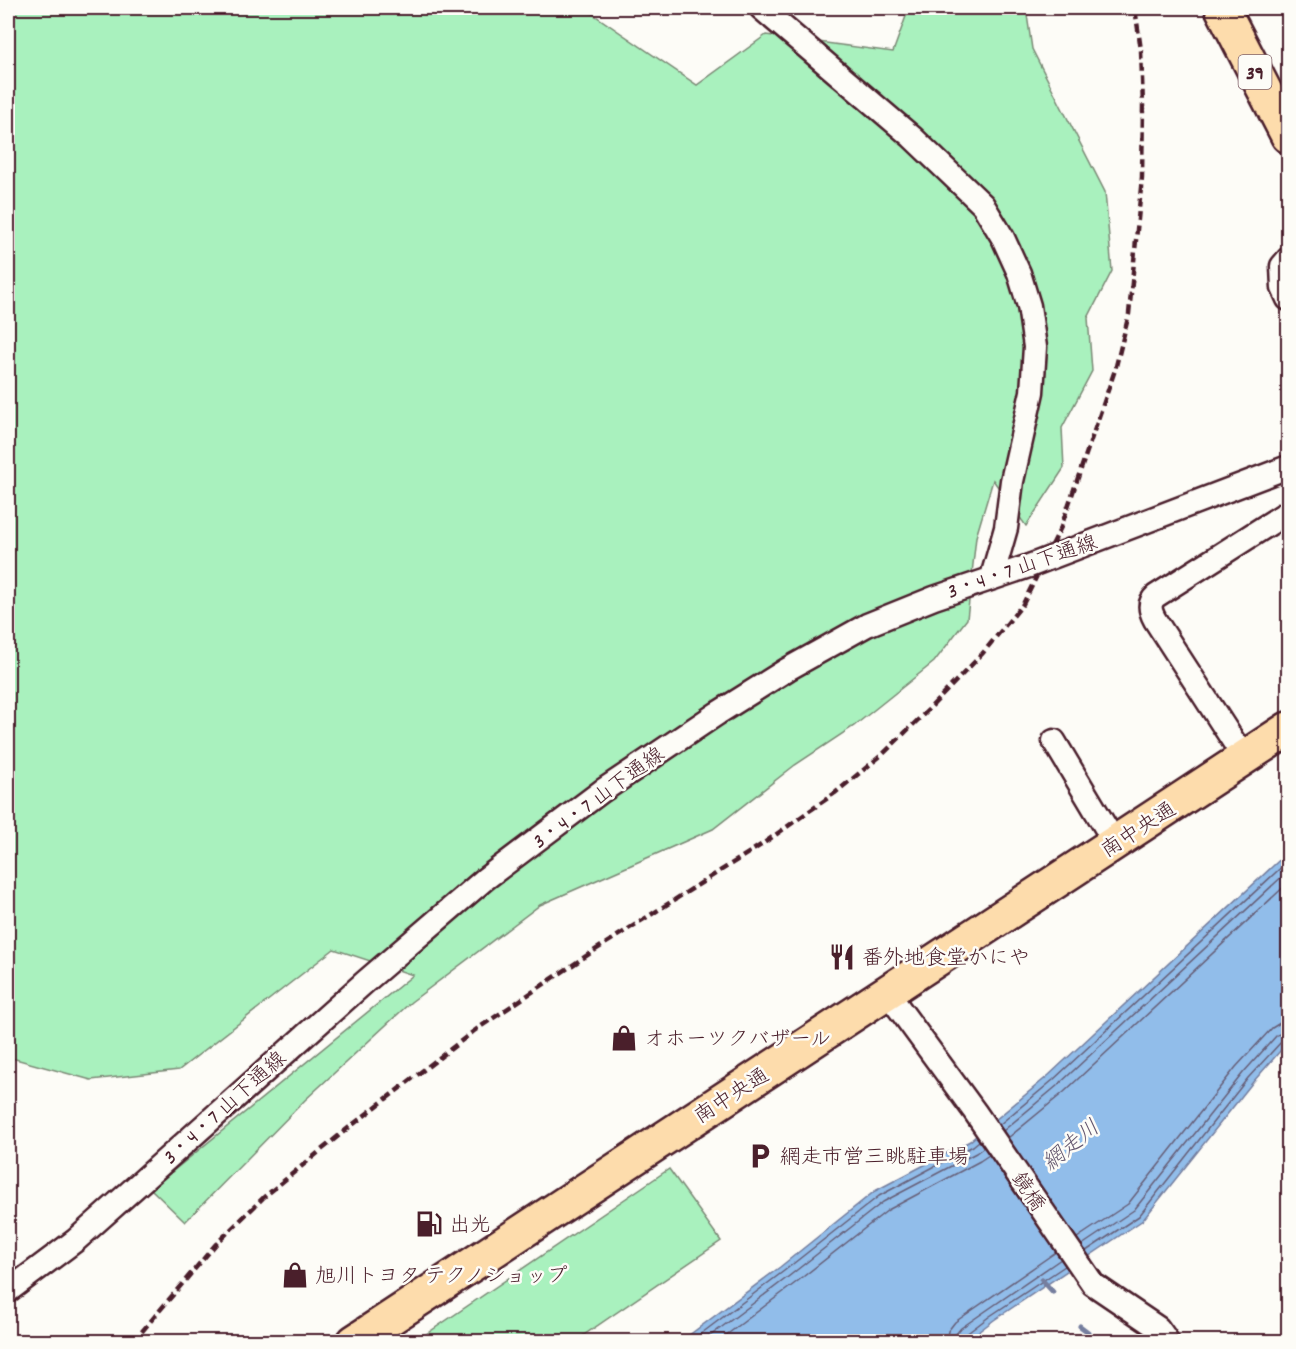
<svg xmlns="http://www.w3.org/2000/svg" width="1296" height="1349" viewBox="0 0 1296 1349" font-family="Dekko,'Klee One',sans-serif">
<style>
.green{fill:#a9f1be;stroke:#7a8874;stroke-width:1.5}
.water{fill:#91bdea;stroke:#757e9e;stroke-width:1.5}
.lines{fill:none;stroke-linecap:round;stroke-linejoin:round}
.shore{stroke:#665e77;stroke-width:1.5}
.stream{stroke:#757e9e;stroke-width:5}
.minor-casing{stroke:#4a1f2b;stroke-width:27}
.highway-casing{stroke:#4a1f2b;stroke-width:38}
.minor{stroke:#fdfcf7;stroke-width:22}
.highway{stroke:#fddcac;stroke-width:33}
.rail{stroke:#4a1f2b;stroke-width:4.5;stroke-dasharray:9 4.5;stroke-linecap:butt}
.minor-bridge-casing{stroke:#4a1f2b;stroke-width:27;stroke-linecap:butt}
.minor-bridge{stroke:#fdfcf7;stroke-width:22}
.labels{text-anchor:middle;stroke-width:5;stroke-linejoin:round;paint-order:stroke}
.shield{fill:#fdfcf7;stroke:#806168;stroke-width:1.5}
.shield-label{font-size:20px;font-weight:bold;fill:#4a1f2b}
.street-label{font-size:21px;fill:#4a1f2b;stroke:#fdfcf7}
.poi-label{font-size:21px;fill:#4a1f2b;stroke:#fdfcf7;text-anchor:start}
.water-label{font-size:22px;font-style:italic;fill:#63566e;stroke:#fdfcf7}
</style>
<rect width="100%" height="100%" fill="#fdfcf7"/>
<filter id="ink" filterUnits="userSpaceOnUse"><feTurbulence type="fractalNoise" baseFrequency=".0167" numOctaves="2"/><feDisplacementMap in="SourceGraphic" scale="12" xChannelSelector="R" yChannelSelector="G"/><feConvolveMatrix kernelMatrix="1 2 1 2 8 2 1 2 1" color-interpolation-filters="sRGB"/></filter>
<g filter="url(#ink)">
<!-- green -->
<path class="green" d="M 8,8 L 584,8 L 697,85 L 766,35 L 893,52 L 909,8 L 1026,8 L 1032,49 L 1105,192 L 1112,271 L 1088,318 L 1092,371 L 1062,428 L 1064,468 L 1026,526 L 993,480 L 976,537 L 967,619 L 934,662 L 854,726 L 795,765 L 713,829 L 540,905 L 411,1002 L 305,1100 L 185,1222 L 151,1189 L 413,975 L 334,949 L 179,1070 L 91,1080 L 8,1057 Z
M 669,1169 L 721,1241 L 575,1341 L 416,1341 Z"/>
<!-- water -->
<path class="water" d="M 1288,852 L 1288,1042 L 1253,1082 L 1143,1220 L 994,1320 L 966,1341 L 680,1342 L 780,1267 L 875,1191 L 970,1141 L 1049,1075 Z"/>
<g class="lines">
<!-- shore -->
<path class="shore" d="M 999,1125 L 1053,1080 L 1288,861
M 1003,1131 L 1058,1085 L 1288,871
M 1008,1138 L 1064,1092 L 1288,883
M 1077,1238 L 1128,1204 L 1236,1067 L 1272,1028 L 1280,1023 L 1288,1022
M 1082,1245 L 1134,1210 L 1243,1073 L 1277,1035 L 1288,1031
M 1086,1251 L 1139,1216 L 1248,1078 L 1282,1041 L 1288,1039
M 690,1342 L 784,1271 L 879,1196 L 973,1146 L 979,1141
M 702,1342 L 788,1277 L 883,1202 L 976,1153 L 984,1147
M 717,1342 L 794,1284 L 888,1210 L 980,1161 L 989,1155
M 946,1342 L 948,1331 L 955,1322 L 1056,1252
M 955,1342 L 956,1334 L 961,1328 L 1061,1259
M 963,1342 L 965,1335 L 990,1316 L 1065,1266"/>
<!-- stream -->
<path class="stream" d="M 1042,1280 L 1053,1292
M 1080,1326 L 1088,1332"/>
<!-- minor casing -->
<g class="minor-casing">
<path id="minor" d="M 761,8 L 912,137 L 983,205 L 1003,238 L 1019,273 L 1029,306 L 1035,347 L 1032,392 L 1012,481 L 1006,528 L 992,577
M 1288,259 L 1282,266 L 1283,288 L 1288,299
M 1054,741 L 1115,843
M 1245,759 L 1155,620 C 1150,611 1148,603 1156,596 L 1288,512
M 887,992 L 975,1112 L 1093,1284 L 1158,1328 L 1168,1342
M 8,1291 L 76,1240 L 365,982 L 485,879 L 602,791 L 718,713 L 788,669 L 867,625 L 934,598 L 1029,566"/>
</g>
<!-- highway casing -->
<g class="highway-casing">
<path id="highway" d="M 1222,8 L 1288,136
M 354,1342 L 1288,729"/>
</g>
<!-- minor -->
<use href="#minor" class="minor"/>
<!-- highway -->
<use href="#highway" class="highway"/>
<!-- rail -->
<path class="rail" d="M 133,1342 L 216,1244 L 264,1197 L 347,1129 L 474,1031 L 592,952 L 761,845 L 835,793 L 883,754 L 928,710 L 982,654 L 1023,604 L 1061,527 L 1115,370 L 1129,314 L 1142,177 L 1143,106 L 1141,50 L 1135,8"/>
<!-- minor-bridge casing -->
<g class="minor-bridge-casing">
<path id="minor-bridge" d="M 1029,566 L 1288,467"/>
</g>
<!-- minor-bridge -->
<use href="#minor-bridge" class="minor-bridge"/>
</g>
</g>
<!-- icons -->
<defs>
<g id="restaurant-bare" transform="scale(2.07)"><path d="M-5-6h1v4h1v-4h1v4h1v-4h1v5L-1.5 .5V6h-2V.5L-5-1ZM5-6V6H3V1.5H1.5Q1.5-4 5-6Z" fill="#4a1f2b" stroke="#fdfcf7" stroke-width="2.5" paint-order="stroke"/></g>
<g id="shop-bare" transform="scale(2.07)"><path d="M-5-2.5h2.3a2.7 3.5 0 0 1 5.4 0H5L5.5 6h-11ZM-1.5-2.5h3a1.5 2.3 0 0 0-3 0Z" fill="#4a1f2b" stroke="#fdfcf7" stroke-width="2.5" paint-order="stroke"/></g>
<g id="parking-bare" transform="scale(2.07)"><path d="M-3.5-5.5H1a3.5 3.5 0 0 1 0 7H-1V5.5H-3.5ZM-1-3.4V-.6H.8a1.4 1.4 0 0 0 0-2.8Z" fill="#4a1f2b" stroke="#fdfcf7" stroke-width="2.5" paint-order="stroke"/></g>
<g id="fuel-bare" transform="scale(2.07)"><path d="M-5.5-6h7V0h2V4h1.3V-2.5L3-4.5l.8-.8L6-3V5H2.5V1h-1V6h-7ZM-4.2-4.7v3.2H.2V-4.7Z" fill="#4a1f2b" stroke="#fdfcf7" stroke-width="2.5" paint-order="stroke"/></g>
</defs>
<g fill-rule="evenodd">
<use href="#restaurant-bare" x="842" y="957"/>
<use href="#shop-bare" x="624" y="1038"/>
<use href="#parking-bare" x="760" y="1156"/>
<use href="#fuel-bare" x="429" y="1224"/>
<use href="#shop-bare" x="295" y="1275"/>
</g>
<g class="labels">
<!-- shield labels -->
<rect class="shield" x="1238.5" y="55" width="33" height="34" rx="4.5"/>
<g class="shield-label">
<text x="1255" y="79">39</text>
</g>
<!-- street labels -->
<g class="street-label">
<text transform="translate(1022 566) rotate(-19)" y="7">3・4・7 山下通線</text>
<text transform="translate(598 797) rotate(-36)" y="7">3・4・7 山下通線</text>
<text transform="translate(1138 829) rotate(-33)" y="7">南中央通</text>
<text transform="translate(731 1095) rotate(-33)" y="7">南中央通</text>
<text transform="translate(224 1107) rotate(-42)" y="7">3・4・7 山下通線</text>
<text transform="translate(1029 1191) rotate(56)" y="7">鏡橋</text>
</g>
<!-- poi labels -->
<g class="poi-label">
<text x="862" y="964">番外地食堂かにや</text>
<text x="644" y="1045">オホーツクバザール</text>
<text x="780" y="1163">網走市営三眺駐車場</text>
<text x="449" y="1231">出光</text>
<text x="315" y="1282">旭川トヨタ テクノショップ</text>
</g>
<!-- water labels -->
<g class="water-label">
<text transform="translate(1070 1144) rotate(-39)" y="8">網走川</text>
</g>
</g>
<!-- margin -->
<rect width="1296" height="1349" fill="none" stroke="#fdfcf7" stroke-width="30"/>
<rect x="15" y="15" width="1266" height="1319" fill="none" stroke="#4a1f2b" stroke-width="2" filter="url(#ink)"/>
</svg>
